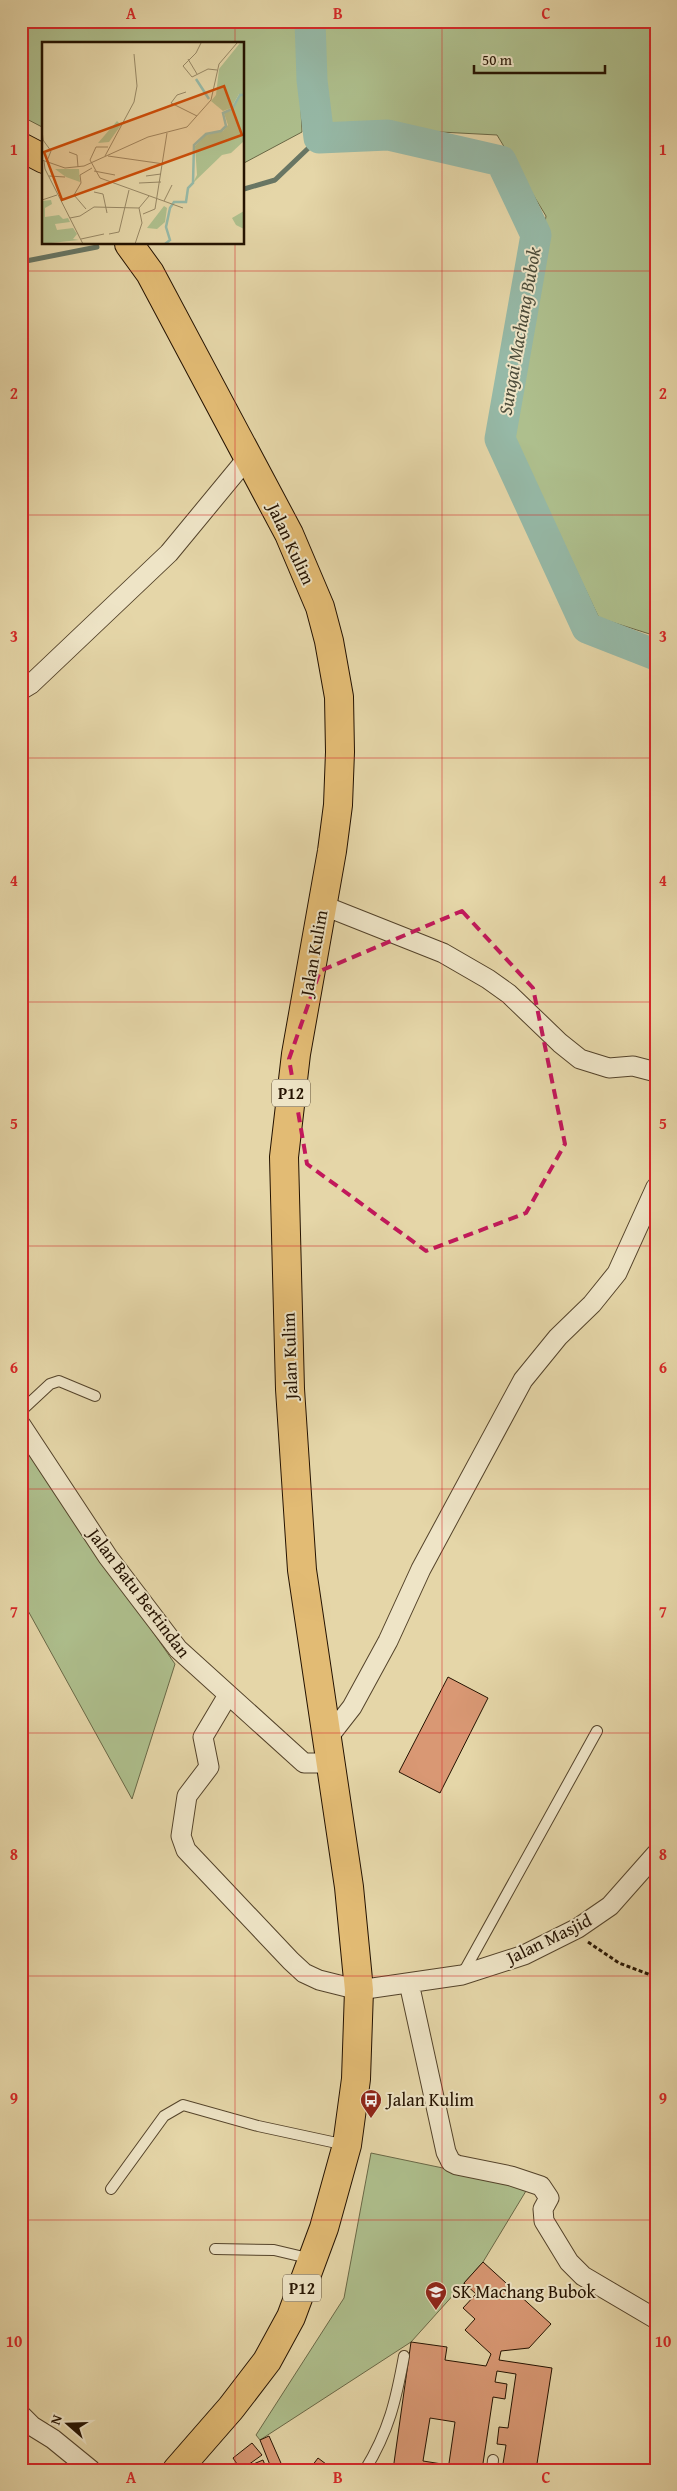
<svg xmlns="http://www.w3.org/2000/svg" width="677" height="2491" viewBox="0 0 677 2491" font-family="'Gentium Book Plus',serif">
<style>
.green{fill:#aebf8d;stroke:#696846}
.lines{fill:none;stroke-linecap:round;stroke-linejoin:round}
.stream{stroke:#687664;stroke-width:5}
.river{stroke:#96b9a7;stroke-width:31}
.building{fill:#d99874;stroke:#241200}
.service-casing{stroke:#54432a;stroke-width:12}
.minor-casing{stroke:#54432a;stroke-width:21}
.primary-casing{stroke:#241200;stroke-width:30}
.path{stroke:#241200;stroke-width:3;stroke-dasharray:4 2.5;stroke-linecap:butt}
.service{stroke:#eee4c6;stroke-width:10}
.minor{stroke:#eee4c6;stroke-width:19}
.primary{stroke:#e2bb74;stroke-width:28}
.marked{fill:none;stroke:#c2185b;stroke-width:4;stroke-dasharray:10 6;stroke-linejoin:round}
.grid{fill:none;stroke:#d62828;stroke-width:1;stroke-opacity:0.55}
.labels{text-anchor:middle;stroke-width:4;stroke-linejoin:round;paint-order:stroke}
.shield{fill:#eee4c6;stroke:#61513b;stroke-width:1}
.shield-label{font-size:16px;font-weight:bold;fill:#241200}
.street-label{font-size:18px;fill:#241200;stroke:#eee4c6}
.poi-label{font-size:18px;fill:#241200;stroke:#eee4c6;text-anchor:start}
.water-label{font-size:19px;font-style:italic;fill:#4c4c3a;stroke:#eee4c6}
.inset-river{fill:none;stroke:#96b9a7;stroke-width:2.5}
.inset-road{fill:none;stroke:#988865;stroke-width:1}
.view{fill:#cb4e0a;fill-opacity:0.15;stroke:#cb4e0a;stroke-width:2.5}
.inset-edge{fill:none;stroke:#241200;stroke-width:2.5}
.neatline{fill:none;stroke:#d62828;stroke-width:2}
.grid-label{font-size:16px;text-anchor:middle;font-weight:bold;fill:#d62828}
</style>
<rect width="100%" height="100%" fill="#e5d6a8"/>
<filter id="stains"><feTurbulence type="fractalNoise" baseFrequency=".004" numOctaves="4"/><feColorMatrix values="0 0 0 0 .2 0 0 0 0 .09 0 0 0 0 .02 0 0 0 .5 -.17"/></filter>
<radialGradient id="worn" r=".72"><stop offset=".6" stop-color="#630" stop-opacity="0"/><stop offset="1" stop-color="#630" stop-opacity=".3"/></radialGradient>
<!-- green -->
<path class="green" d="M 21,21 L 297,21 L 302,132 L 244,163 L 244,44 L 44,44 L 44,128 L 21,116 Z
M 323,21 L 656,21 L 656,636 L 599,618 L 513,438 L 546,216 L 497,135 L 328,126 Z
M 21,1441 L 175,1664 L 132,1799 L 21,1598 Z
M 371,2153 L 529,2186 L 483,2262 L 411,2342 L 260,2440 L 256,2435 L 344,2298 Z"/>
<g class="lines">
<!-- stream -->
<path class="stream" d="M 244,189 L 275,180 L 319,138
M 21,262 L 97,247"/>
<!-- river -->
<path class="river" d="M 310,21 L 312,80 L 319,138 L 388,135 L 501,161 L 536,235 L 500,439 L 587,628 L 656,655"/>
</g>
<!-- building -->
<path class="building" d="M 448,1677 L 488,1698 L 440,1793 L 399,1772 Z
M 483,2262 L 551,2324 L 529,2348 L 501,2351 L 499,2360 L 552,2368 L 536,2470 L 502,2470 L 506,2445 L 497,2444 L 499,2427 L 508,2428 L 516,2374 L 497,2371 L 495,2382 L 507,2384 L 505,2399 L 493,2397 L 482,2470 L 448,2470 L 455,2422 L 430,2418 L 423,2461 L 442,2464 L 442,2470 L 393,2470 L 411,2342 L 447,2347 L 445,2360 L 486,2366 L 491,2354 L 465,2330 L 475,2319 L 463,2308 L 476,2294 L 464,2283 Z
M 269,2436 L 284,2470 L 272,2470 L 260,2440 Z
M 252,2443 L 262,2455 L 241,2470 L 233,2458 Z
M 318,2458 L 334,2470 L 309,2470 Z
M 263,2460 L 267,2470 L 252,2470 L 251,2465 Z"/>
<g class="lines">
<!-- service casing -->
<g class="service-casing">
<path id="service" d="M 21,1411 L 50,1384 L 59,1381 L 95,1396
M 462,1975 L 597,1731
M 111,2189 L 164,2116 L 183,2105 L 258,2126 L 346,2145
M 215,2249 L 274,2250 L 312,2259
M 365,2470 C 389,2431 396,2400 404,2356
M 492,2470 L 493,2460"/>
</g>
<!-- minor casing -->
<g class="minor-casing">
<path id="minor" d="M 21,690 L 31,684 L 169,553 L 249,456
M 322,905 L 443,953 L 488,979 L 509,994 L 560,1043 L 580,1059 L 609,1068 L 633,1066 L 656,1072
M 21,1425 L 108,1557 L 178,1649 L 304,1763 L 330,1763
M 228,1695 L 203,1737 L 209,1767 L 187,1796 L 181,1836 L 186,1850 L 291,1961 L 304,1973 L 319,1980 L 359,1990 L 462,1975 L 524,1955 L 578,1928 L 610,1906 L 656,1854
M 327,1739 L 352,1707 L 388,1641 L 421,1569 L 523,1380 L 558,1337 L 592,1304 L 617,1273 L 656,1187
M 409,1983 L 446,2152 L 451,2162 L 457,2165 L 511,2176 L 541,2186 L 549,2198 L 543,2209 L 544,2221 L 569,2262 L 583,2276 L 656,2319
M 21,2415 L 32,2426 L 53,2439 L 91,2470"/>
</g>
<!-- primary casing -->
<g class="primary-casing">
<path id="primary" d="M 21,147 L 44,159
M 129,244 L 150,273 L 289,534 L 320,607 L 329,641 L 339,697 L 340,752 L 338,805 L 332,851 L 296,1054 L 284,1157 L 290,1389 L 302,1570 L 349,1887 L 359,1990 L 356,2079 L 347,2145 L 324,2228 L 291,2317 L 267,2361 L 231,2408 L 177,2470"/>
</g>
<!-- path -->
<path class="path" d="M 588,1942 L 619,1963 L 656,1977"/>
<!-- service -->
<use href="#service" class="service"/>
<!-- minor -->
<use href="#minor" class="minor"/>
<!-- primary -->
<use href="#primary" class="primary"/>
</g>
<!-- marked area -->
<path class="marked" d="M 462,911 L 533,988 L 565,1144 L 526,1213 L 426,1251 L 307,1164 L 289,1059 L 320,971 Z"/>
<!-- grid -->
<path class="grid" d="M 235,21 L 235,44M 442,21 L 442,2470M 235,244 L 235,2470M 21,271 L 656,271M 21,515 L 656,515M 21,758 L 656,758M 21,1002 L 656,1002M 21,1246 L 656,1246M 21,1489 L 656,1489M 21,1733 L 656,1733M 21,1976 L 656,1976M 21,2220 L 656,2220"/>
<!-- icons -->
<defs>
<g id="bus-pin" transform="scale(1.125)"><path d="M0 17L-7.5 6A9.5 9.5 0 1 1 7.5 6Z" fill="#8f2418" stroke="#eee4c6"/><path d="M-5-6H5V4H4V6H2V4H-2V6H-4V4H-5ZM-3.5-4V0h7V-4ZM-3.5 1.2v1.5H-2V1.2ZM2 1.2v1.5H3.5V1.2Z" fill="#fff"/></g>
<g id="school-pin" transform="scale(1.125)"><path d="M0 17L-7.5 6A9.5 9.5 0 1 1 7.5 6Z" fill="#8f2418" stroke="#eee4c6"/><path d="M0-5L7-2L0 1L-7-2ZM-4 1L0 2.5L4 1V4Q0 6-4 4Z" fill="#fff"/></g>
</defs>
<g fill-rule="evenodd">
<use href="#bus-pin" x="371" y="2100"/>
<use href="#school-pin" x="436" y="2292"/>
</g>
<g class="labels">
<!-- shield labels -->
<g class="shield">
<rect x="272" y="1079.5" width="38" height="27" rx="4"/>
<rect x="283" y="2274.5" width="38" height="27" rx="4"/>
</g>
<g class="shield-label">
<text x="291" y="1099">P12</text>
<text x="302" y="2294">P12</text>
</g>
<!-- street labels -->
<g class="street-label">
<text transform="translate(291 544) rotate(65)" y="6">Jalan Kulim</text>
<text transform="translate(314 953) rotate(-80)" y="6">Jalan Kulim</text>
<text transform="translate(290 1356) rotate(-92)" y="6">Jalan Kulim</text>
<text transform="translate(139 1593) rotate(53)" y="6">Jalan Batu Bertindan</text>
<text transform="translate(549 1939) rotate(-26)" y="6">Jalan Masjid</text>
</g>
<!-- poi labels -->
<g class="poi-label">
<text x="387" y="2106">Jalan Kulim</text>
<text x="452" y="2298">SK Machang Bubok</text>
</g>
<!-- water labels -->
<g class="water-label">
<text transform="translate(519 331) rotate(-80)" y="7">Sungai Machang Bubok</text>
</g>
</g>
<!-- overview -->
<g transform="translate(42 42)">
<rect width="202" height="202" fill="#e5d6a8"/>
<path d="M 198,1 L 202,1 L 202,52 L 197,52 L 189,66 L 181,69 L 169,59 L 174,53 L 177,27 ZM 198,54 L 202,54 L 202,99 L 189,111 L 180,113 L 151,141 L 155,133 L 153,104 L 164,93 L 181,89 L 186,83 L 182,71 L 191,67 ZM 75,79 L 79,83 L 67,100 L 56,101 ZM 13,127 L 37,127 L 38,140 L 24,135 ZM 9,158 L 10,162 L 3,166 L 3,175 L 17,173 L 21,177 L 26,176 L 28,180 L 13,182 L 15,188 L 31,186 L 35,192 L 31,197 L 37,198 L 0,202 L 0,159 ZM 122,164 L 125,166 L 123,180 L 115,187 L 105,186 ZM 202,169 L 202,187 L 194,183 L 190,176 Z" fill="#aebf8d"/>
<path class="inset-river" d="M 154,37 L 167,57M 123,202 L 128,198 L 124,185 L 128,166 L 132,160 L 144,160 L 146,146 L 151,141 L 152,103 L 164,92 L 179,89 L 184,84 L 181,71 L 190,67 L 198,53 L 203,53"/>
<path class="inset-road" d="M 159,1 L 154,11 L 141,24 L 150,35 L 166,27 L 175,28M 146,17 L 155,32M 144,50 L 135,53 L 129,61 L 155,74M 0,87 L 1,98 L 9,109 L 5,119M 66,105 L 54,105 L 48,118 L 58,136 L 141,166M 27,110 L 35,113 L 36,125M 63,114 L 92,60 L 95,44 L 92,12M 66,114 L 122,122M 0,118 L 23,126 L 42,124 L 106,95 L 145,85 L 169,58 L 177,22 L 195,1M 2,119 L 3,127 L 41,202M 52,129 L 73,133M 7,134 L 23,135M 104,134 L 119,132M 97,141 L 119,140M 52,150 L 61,152 L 65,171M 0,158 L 15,153M 122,159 L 130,143M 44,167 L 32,153 L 39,141 L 38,133 L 50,126M 101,172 L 113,167 L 125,91M 28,176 L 38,174 L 52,165 L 97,166 L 107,154M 67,192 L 77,190 L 87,148M 39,197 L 62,192M 93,202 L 100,181 L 97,166"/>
<path class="view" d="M 182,44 L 200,93 L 20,158 L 2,110 Z"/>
<rect width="202" height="202" class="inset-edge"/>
</g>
<!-- margin -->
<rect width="677" height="2491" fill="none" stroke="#e5d6a8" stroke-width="55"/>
<!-- north arrow -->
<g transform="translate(68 2424) rotate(290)" stroke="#eee4c6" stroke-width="4" paint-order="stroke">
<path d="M0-4L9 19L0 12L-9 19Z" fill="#241200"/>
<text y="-8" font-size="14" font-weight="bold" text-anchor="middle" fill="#241200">N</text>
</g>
<!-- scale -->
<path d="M474 65v8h131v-8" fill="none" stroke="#241200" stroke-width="2.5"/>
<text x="482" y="65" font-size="15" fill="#241200" stroke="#eee4c6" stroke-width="4" paint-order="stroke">50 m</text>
<rect x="28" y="28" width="622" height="2436" class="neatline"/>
<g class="grid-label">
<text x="131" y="19">A</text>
<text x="338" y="19">B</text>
<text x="546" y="19">C</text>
<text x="14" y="155">1</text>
<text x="663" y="155">1</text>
<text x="14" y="399">2</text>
<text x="663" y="399">2</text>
<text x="14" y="642">3</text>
<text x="663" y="642">3</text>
<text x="14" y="886">4</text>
<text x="663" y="886">4</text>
<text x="14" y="1129">5</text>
<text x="663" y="1129">5</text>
<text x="14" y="1373">6</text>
<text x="663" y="1373">6</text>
<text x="14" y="1617">7</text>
<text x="663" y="1617">7</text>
<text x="14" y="1860">8</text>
<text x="663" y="1860">8</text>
<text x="14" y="2104">9</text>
<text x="663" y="2104">9</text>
<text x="14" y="2347">10</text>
<text x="663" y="2347">10</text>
<text x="131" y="2483">A</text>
<text x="338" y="2483">B</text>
<text x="546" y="2483">C</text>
</g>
<rect width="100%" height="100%" filter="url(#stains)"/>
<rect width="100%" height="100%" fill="url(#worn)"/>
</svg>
